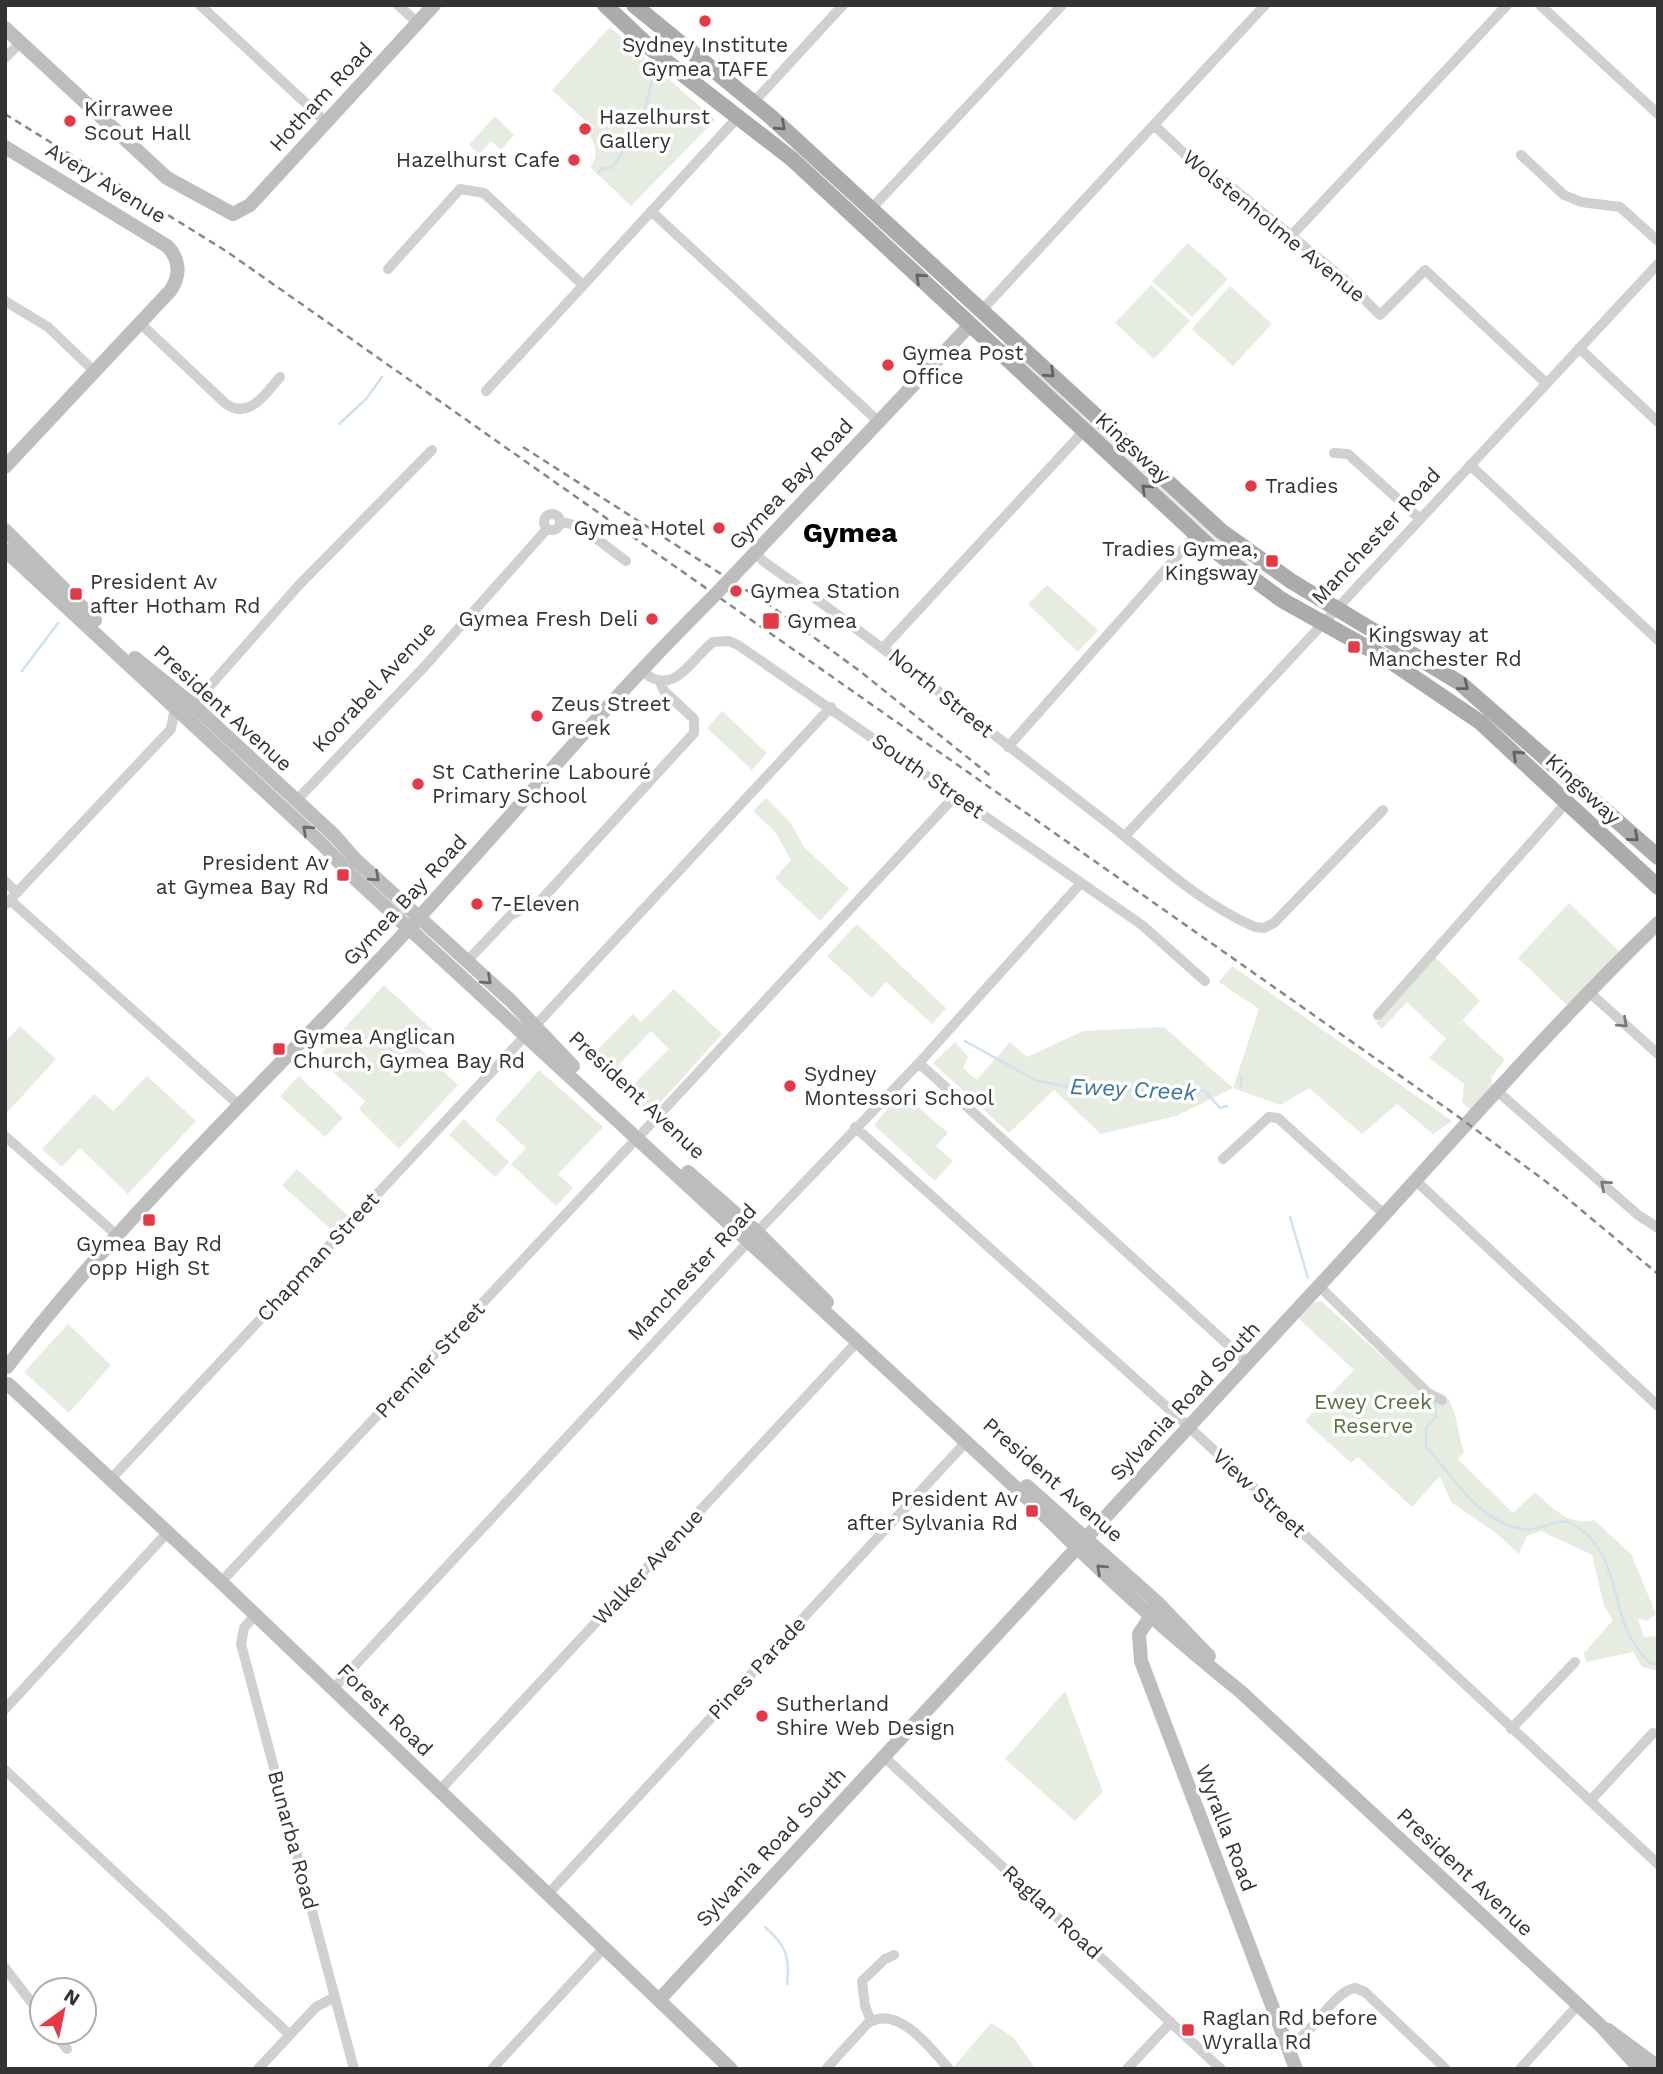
<svg xmlns="http://www.w3.org/2000/svg" width="1663" height="2074" viewBox="0 0 1663 2074" font-family="'Work Sans',sans-serif">
<style>
.green{fill:#e6ecdf}
.lines{fill:none;stroke-linecap:round;stroke-linejoin:round}
.stream{stroke:#cfe2ee;stroke-width:2.5}
.street{stroke:#d0d0d0;stroke-width:10}
.secondary{stroke:#bdbdbd;stroke-width:14}
.primary{stroke:#ababab;stroke-width:16}
.rail{stroke:#888;stroke-width:2.5;stroke-dasharray:7 5;stroke-linecap:butt}
.secondary-bridge{stroke:#bdbdbd;stroke-width:14}
.oneway{stroke:#636363}
.oneway2{stroke:#6a6a6a}
.oneway3{stroke:#7a7a7a}
.poi-dot{fill:#e63946;stroke:#fff;stroke-width:2.5}
.labels{text-anchor:middle;stroke-width:7;stroke-linejoin:round;paint-order:stroke}
.poi-label{font-size:21px;fill:#333;stroke:#fff;text-anchor:start}
.street-label{font-size:21px;fill:#333;stroke:#fff}
.park-label{font-size:21px;fill:#56703f;stroke:#fff}
.water-label{font-size:23px;font-style:italic;fill:#3f7597;stroke:#fff}
.district-label{font-size:28px;font-weight:bold;fill:#000;stroke:#fff}
</style>
<rect width="100%" height="100%" fill="#fff"/>
<!-- green -->
<path class="green" d="M 610,27 L 715,120 L 631,206 L 590,167 C 600,156 595,140 585,131 L 590,125 L 552,90 Z
M 495,116 L 514,135 L 501,150 L 491,141 L 479,154 L 469,145 Z
M 1188,243 L 1228,279 L 1192,317 L 1152,281 Z
M 1151,285 L 1190,321 L 1154,359 L 1115,323 Z
M 1230,286 L 1272,324 L 1233,366 L 1192,329 Z
M 1005,341 L 1242,556 L 1252,567 L 1250,569 L 1207,535 L 1003,345 Z
M 1047,585 L 1098,630 L 1078,652 L 1028,604 Z
M 722,711 L 767,753 L 752,770 L 707,728 Z
M 766,798 L 791,823 L 804,847 L 849,889 L 820,921 L 775,878 L 791,860 L 776,833 L 753,811 Z
M 1569,903 L 1624,956 L 1572,1010 L 1518,958 Z
M 857,924 L 946,1008 L 932,1024 L 886,982 L 872,998 L 827,956 Z
M 1435,957 L 1480,1001 L 1454,1030 L 1463,1021 L 1505,1060 L 1491,1077 L 1493,1089 L 1473,1113 L 1462,1102 L 1464,1084 L 1429,1058 L 1446,1039 L 1407,1002 L 1382,1029 L 1376,1023 Z
M 1232,966 L 1452,1121 L 1433,1134 L 1397,1104 L 1362,1134 L 1309,1088 L 1280,1105 L 1233,1088 L 1176,1116 L 1101,1134 L 1054,1090 L 1009,1133 L 933,1063 L 955,1042 L 968,1057 L 963,1068 L 977,1080 L 1010,1042 L 1027,1057 L 1083,1031 L 1164,1027 L 1233,1088 L 1259,1009 L 1219,982 Z
M 384,985 L 437,1034 L 418,1047 L 458,1085 L 399,1149 L 359,1109 L 365,1101 L 317,1058 Z
M 674,989 L 722,1034 L 649,1115 L 626,1092 L 669,1049 L 651,1031 L 608,1076 L 590,1057 L 633,1014 L 641,1022 Z
M 20,1026 L 56,1059 L 6,1114 L 5,1042 Z
M 539,1070 L 603,1127 L 558,1174 L 573,1188 L 556,1206 L 511,1164 L 526,1148 L 495,1119 Z
M 147,1076 L 196,1121 L 128,1194 L 80,1148 L 62,1167 L 42,1149 L 94,1094 L 113,1111 Z
M 299,1076 L 343,1118 L 325,1137 L 280,1096 Z
M 901,1092 L 948,1133 L 936,1146 L 953,1161 L 935,1181 L 874,1125 Z
M 464,1119 L 509,1162 L 495,1177 L 449,1135 Z
M 297,1169 L 353,1220 L 338,1236 L 282,1185 Z
M 1321,1301 L 1426,1396 L 1449,1399 C 1457,1415 1458,1434 1464,1452 L 1458,1459 L 1513,1513 L 1535,1492 C 1553,1509 1569,1526 1594,1520 L 1631,1554 L 1656,1614 L 1647,1621 L 1638,1619 L 1644,1637 L 1658,1636 L 1658,1671 L 1642,1667 L 1633,1652 L 1586,1662 L 1584,1653 L 1613,1620 L 1604,1606 L 1592,1555 L 1541,1531 L 1527,1536 L 1519,1554 L 1496,1533 L 1451,1502 L 1440,1476 L 1412,1507 L 1358,1457 L 1351,1463 L 1305,1421 L 1354,1370 L 1298,1318 L 1314,1302 Z
M 68,1324 L 111,1365 L 69,1413 L 24,1372 Z
M 1065,1691 L 1103,1792 L 1075,1821 L 1005,1759 Z
M 991,2023 L 1013,2037 L 1036,2069 L 952,2069 Z"/>
<g class="lines">
<!-- stream -->
<path class="stream" d="M 598,173 L 601,169 L 613,167 L 642,119 L 654,74
M 339,424 L 366,399 L 382,377
M 22,671 L 58,623
M 965,1041 L 1035,1080 L 1082,1090 L 1205,1091 L 1220,1108 L 1227,1106
M 1241,1087 L 1241,1076
M 1290,1217 L 1308,1278
M 1435,1403 L 1436,1416 L 1426,1428 L 1426,1447 C 1455,1478 1477,1521 1522,1529 C 1543,1533 1559,1512 1578,1527 C 1609,1549 1612,1584 1622,1617 C 1627,1635 1637,1649 1649,1663 L 1658,1665
M 765,1927 C 786,1945 790,1957 787,1984"/>
<!-- street -->
<path class="street" d="M 200,5 L 326,122
M 398,5 L 418,23
M 1540,5 L 1658,114
M 5,58 L 20,43
M 753,103 L 843,5
M 1154,125 L 1206,174 L 1228,184 L 1345,280 L 1380,315 L 1425,270 L 1546,383
M 1521,155 L 1564,195 L 1581,202 L 1620,207 L 1658,241
M 872,208 L 1062,5
M 651,211 L 878,421
M 1291,236 L 1507,5
M 388,269 L 460,189 L 484,193 L 583,285
M 5,301 L 48,327 L 95,372
M 982,310 L 1265,5
M 141,324 L 226,404 C 250,420 266,393 280,377
M 1579,348 L 1658,422
M 486,391 L 739,116
M 1334,453 L 1348,454 L 1420,519
M 1470,465 L 1658,640
M544 522a8 8 0 1 1 16 0a8 8 0 1 1-16 0Z
M 560,521 L 581,527 L 626,561
M 755,552 L 763,561 C 879,642 988,731 1100,817 C 1151,856 1195,901 1255,927 L 1264,928 L 1274,923 L 1383,810
M 884,647 L 1083,432
M 643,672 C 674,698 691,659 713,642 L 729,641 L 738,645 L 1142,925 L 1205,981
M 193,705 L 299,585 L 432,450
M 1008,747 L 1196,535
M 296,801 L 425,666 L 547,529
M 1125,836 L 1658,264
M 5,881 L 17,893
M 10,900 L 240,1106
M 6,904 L 171,729 L 175,707
M 467,961 L 511,915 L 542,899 L 694,733 L 694,719 L 664,691 L 660,682
M 1589,992 L 1658,1054
M 1378,1015 L 1567,802
M 535,1026 L 831,707
M 919,1063 L 1248,1363
M 1495,1089 L 1638,1215 L 1658,1228
M 855,1127 L 1189,1427 L 1658,1864
M 644,1131 L 956,795
M 5,1136 L 119,1237
M 1223,1159 L 1269,1117 L 1278,1118 L 1384,1214
M 1415,1180 L 1658,1406
M 757,1232 L 919,1063 L 1081,883
M 1319,1286 L 1428,1393 L 1442,1400
M 110,1480 L 526,1035
M 221,1582 L 638,1137
M 255,1615 L 244,1628 L 241,1644 L 354,2069
M 333,1689 L 749,1241
M 5,1709 L 167,1533
M 1511,1729 L 1575,1662
M 883,1756 L 1221,2069
M 5,1770 L 290,2035
M 439,1791 L 857,1342
M 1590,1801 L 1653,1733
M 548,1894 L 966,1442
M 5,1968 L 42,2016
M 871,2021 L 865,2006 L 862,1981 L 885,1959 L 894,1955
M 54,2032 L 67,2049
M 1286,2045 C 1315,2036 1330,1993 1355,1988 L 1365,1992 L 1446,2069
M 258,2069 L 316,2007 L 335,1997
M 492,2069 L 603,1949
M 826,2069 L 867,2024 C 897,2002 932,2050 949,2069
M 1127,2069 L 1171,2022
M 1520,2069 L 1578,2005"/>
<!-- secondary -->
<path class="secondary" d="M 5,28 L 167,178 L 233,214 L 250,205 L 434,5
M 5,147 L 167,246 C 180,259 181,276 170,291 L 5,467
M 5,530 L 95,620
M 5,550 L 324,846 L 350,874 L 1028,1499 C 1095,1567 1166,1632 1240,1691 L 1601,2026 L 1640,2069
M 734,575 L 970,325
M 135,658 L 193,705 L 334,835 L 356,860 L 511,1001 L 573,1066
M 688,1172 L 757,1232 L 827,1302
M 7,1367 C 123,1215 269,1079 399,939 C 503,827 601,708 710,600
M 8,1384 L 221,1582 L 731,2069
M 1027,1486 L 1159,1604 L 1209,1656
M 1156,1608 L 1139,1634 L 1141,1661 L 1296,2069
M 659,2000 C 874,1767 1090,1534 1305,1301 C 1423,1175 1534,1043 1658,923
M 1608,2030 L 1658,2067"/>
<!-- primary -->
<path class="primary" d="M 605,5 L 658,55 L 792,159 L 1211,548 L 1282,600 L 1384,657 L 1480,722 L 1658,887
M 634,5 L 771,117 L 1221,531 L 1291,581 L 1460,683 L 1658,857"/>
<!-- rail -->
<path class="rail" d="M 5,114 L 226,251 L 1456,1115 L 1556,1189 L 1658,1274
M 523,447 L 771,606 L 861,672 L 992,777"/>
<!-- secondary-bridge -->
<path class="secondary-bridge" d="M 710,600 L 734,575"/>
</g>
<!-- one-way arrows -->
<defs><path id="oneway-chevron" d="M-2-3.5L2.5 0L-2 3.5" fill="none" stroke-width="1.6" stroke-linecap="round" stroke-linejoin="round" transform="scale(1.75)"/></defs>
<g class="oneway">
<use href="#oneway-chevron" transform="translate(781 126) rotate(42)"/>
<use href="#oneway-chevron" transform="translate(920 278) rotate(-137)"/>
<use href="#oneway-chevron" transform="translate(1050 373) rotate(43)"/>
<use href="#oneway-chevron" transform="translate(1146 489) rotate(-137)"/>
<use href="#oneway-chevron" transform="translate(1464 686) rotate(38)"/>
<use href="#oneway-chevron" transform="translate(1517 755) rotate(-137)"/>
<use href="#oneway-chevron" transform="translate(1634 837) rotate(41)"/>
</g>
<g class="oneway2">
<use href="#oneway-chevron" transform="translate(307 830) rotate(-137)"/>
<use href="#oneway-chevron" transform="translate(375 877) rotate(42)"/>
<use href="#oneway-chevron" transform="translate(487 980) rotate(42)"/>
<use href="#oneway-chevron" transform="translate(1101 1569) rotate(-137)"/>
</g>
<g class="oneway3">
<use href="#oneway-chevron" transform="translate(1623 1023) rotate(42)"/>
<use href="#oneway-chevron" transform="translate(1605 1185) rotate(-139)"/>
</g>
<!-- markers -->
<g class="poi-dot">
<circle cx="705" cy="21" r="7"/>
<circle cx="70" cy="121" r="7"/>
<circle cx="585" cy="129" r="7"/>
<circle cx="574" cy="160" r="7"/>
<circle cx="888" cy="365" r="7"/>
<circle cx="1251" cy="486" r="7"/>
<circle cx="719" cy="528" r="7"/>
<rect x="1265" y="554" width="14" height="14" rx="3.5"/>
<circle cx="736" cy="591" r="7"/>
<rect x="69" y="587" width="14" height="14" rx="3.5"/>
<circle cx="652" cy="619" r="7"/>
<rect x="762" y="612" width="18" height="18" rx="3.5"/>
<rect x="1347" y="640" width="14" height="14" rx="3.5"/>
<circle cx="537" cy="716" r="7"/>
<circle cx="418" cy="784" r="7"/>
<rect x="336" y="868" width="14" height="14" rx="3.5"/>
<circle cx="477" cy="904" r="7"/>
<rect x="272" y="1042" width="14" height="14" rx="3.5"/>
<circle cx="790" cy="1086" r="7"/>
<rect x="142" y="1213" width="14" height="14" rx="3.5"/>
<rect x="1025" y="1504" width="14" height="14" rx="3.5"/>
<circle cx="762" cy="1716" r="7"/>
<rect x="1181" y="2023" width="14" height="14" rx="3.5"/>
</g>
<g class="labels">
<!-- poi labels -->
<g class="poi-label">
<text x="705" y="52" text-anchor="middle">Sydney Institute<tspan x="705" dy="24">Gymea TAFE</tspan></text>
<text x="84" y="116">Kirrawee<tspan x="84" dy="24">Scout Hall</tspan></text>
<text x="599" y="124">Hazelhurst<tspan x="599" dy="24">Gallery</tspan></text>
<text x="560" y="167" text-anchor="end">Hazelhurst Cafe</text>
<text x="902" y="360">Gymea Post<tspan x="902" dy="24">Office</tspan></text>
<text x="1265" y="493">Tradies</text>
<text x="705" y="535" text-anchor="end">Gymea Hotel</text>
<text x="1258" y="556" text-anchor="end">Tradies Gymea,<tspan x="1258" dy="24">Kingsway</tspan></text>
<text x="90" y="589">President Av<tspan x="90" dy="24">after Hotham Rd</tspan></text>
<text x="750" y="598">Gymea Station</text>
<text x="638" y="626" text-anchor="end">Gymea Fresh Deli</text>
<text x="787" y="628">Gymea</text>
<text x="1368" y="642">Kingsway at<tspan x="1368" dy="24">Manchester Rd</tspan></text>
<text x="551" y="711">Zeus Street<tspan x="551" dy="24">Greek</tspan></text>
<text x="432" y="779">St Catherine Labouré<tspan x="432" dy="24">Primary School</tspan></text>
<text x="329" y="870" text-anchor="end">President Av<tspan x="329" dy="24">at Gymea Bay Rd</tspan></text>
<text x="491" y="911">7-Eleven</text>
<text x="293" y="1044">Gymea Anglican<tspan x="293" dy="24">Church, Gymea Bay Rd</tspan></text>
<text x="804" y="1081">Sydney<tspan x="804" dy="24">Montessori School</tspan></text>
<text x="149" y="1251" text-anchor="middle">Gymea Bay Rd<tspan x="149" dy="24">opp High St</tspan></text>
<text x="1018" y="1506" text-anchor="end">President Av<tspan x="1018" dy="24">after Sylvania Rd</tspan></text>
<text x="776" y="1711">Sutherland<tspan x="776" dy="24">Shire Web Design</tspan></text>
<text x="1202" y="2025">Raglan Rd before<tspan x="1202" dy="24">Wyralla Rd</tspan></text>
</g>
<!-- street labels -->
<g class="street-label">
<text transform="translate(321 97) rotate(-47)" y="7">Hotham Road</text>
<text transform="translate(106 183) rotate(31)" y="7">Avery Avenue</text>
<text transform="translate(1274 226) rotate(39)" y="7">Wolstenholme Avenue</text>
<text transform="translate(1133 448) rotate(43)" y="7">Kingsway</text>
<text transform="translate(791 484) rotate(-47)" y="7">Gymea Bay Road</text>
<text transform="translate(1376 536) rotate(-47)" y="7">Manchester Road</text>
<text transform="translate(374 687) rotate(-47)" y="7">Koorabel Avenue</text>
<text transform="translate(941 693) rotate(39)" y="7">North Street</text>
<text transform="translate(223 708) rotate(42)" y="7">President Avenue</text>
<text transform="translate(928 776) rotate(35)" y="7">South Street</text>
<text transform="translate(1583 789) rotate(43)" y="7">Kingsway</text>
<text transform="translate(405 900) rotate(-47)" y="7">Gymea Bay Road</text>
<text transform="translate(637 1095) rotate(43)" y="7">President Avenue</text>
<text transform="translate(318 1257) rotate(-47)" y="7">Chapman Street</text>
<text transform="translate(692 1272) rotate(-47)" y="7">Manchester Road</text>
<text transform="translate(430 1360) rotate(-47)" y="7">Premier Street</text>
<text transform="translate(1185 1401) rotate(-47)" y="7">Sylvania Road South</text>
<text transform="translate(1053 1480) rotate(41)" y="7">President Avenue</text>
<text transform="translate(1259 1493) rotate(43)" y="7">View Street</text>
<text transform="translate(648 1567) rotate(-47)" y="7">Walker Avenue</text>
<text transform="translate(757 1668) rotate(-47)" y="7">Pines Parade</text>
<text transform="translate(385 1710) rotate(44)" y="7">Forest Road</text>
<text transform="translate(1226 1828) rotate(69)" y="7">Wyralla Road</text>
<text transform="translate(293 1840) rotate(75)" y="7">Bunarba Road</text>
<text transform="translate(771 1847) rotate(-47)" y="7">Sylvania Road South</text>
<text transform="translate(1465 1872) rotate(43)" y="7">President Avenue</text>
<text transform="translate(1052 1912) rotate(43)" y="7">Raglan Road</text>
</g>
<!-- park labels -->
<g class="park-label">
<text x="1373" y="1409">Ewey Creek<tspan x="1373" dy="24">Reserve</tspan></text>
</g>
<!-- water labels -->
<g class="water-label">
<text transform="translate(1133 1089) rotate(3)" y="8">Ewey Creek</text>
</g>
<!-- district labels -->
<g class="district-label">
<text x="850" y="542">Gymea</text>
</g>
</g>
<!-- border -->
<rect width="1663" height="2074" fill="none" stroke="#333333" stroke-width="14"/>
<!-- north arrow -->
<g transform="translate(63 2011) rotate(33)"><circle r="33" fill="#ffffff" stroke="#adadad" stroke-width="2"/>
<path d="M0-5L12 26L0 18L-12 26Z" fill="#e63946"/>
<text y="-10" font-size="19" font-weight="bold" text-anchor="middle" fill="#333333">N</text>
</g>
</svg>
